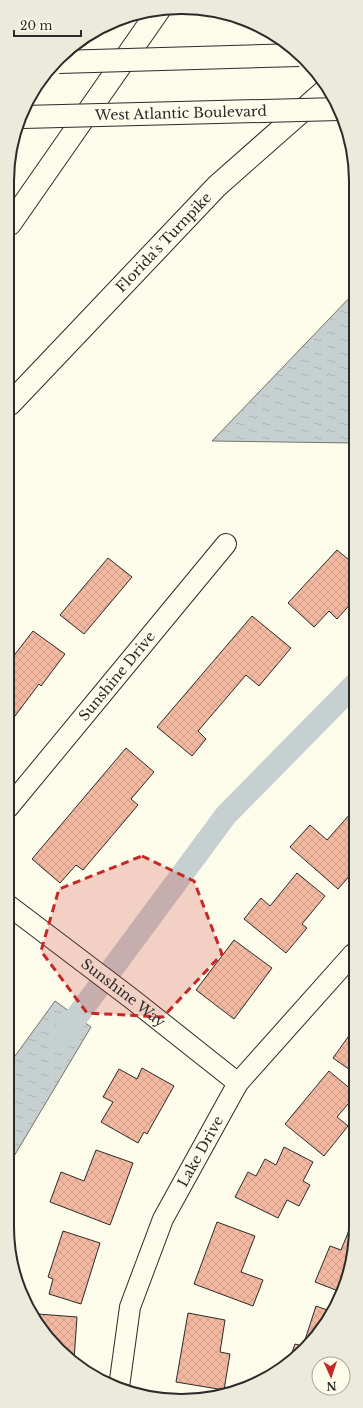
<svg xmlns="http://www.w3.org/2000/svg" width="363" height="1408" viewBox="0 0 363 1408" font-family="'Libre Baskerville',serif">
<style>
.water{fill:url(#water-ripples);stroke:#74746e}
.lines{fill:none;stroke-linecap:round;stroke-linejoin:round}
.canal{stroke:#c7d0d0;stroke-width:23}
.building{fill:url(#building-cross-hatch);stroke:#2b2b2b}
.street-casing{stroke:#2b2b2b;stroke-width:22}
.highway-casing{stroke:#2b2b2b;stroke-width:24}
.street{stroke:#fdfbea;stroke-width:20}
.highway{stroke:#fdfbea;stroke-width:22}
.primary-bridge-casing{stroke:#2b2b2b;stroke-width:24;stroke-linecap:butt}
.primary-bridge{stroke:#fdfbea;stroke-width:22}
.marked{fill:#c62828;fill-opacity:0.2;stroke:#c62828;stroke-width:3;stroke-dasharray:8 5;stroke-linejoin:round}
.labels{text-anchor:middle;stroke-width:3;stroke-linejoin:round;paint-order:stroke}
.street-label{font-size:14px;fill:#2b2b2b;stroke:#fdfbea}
.rim{fill:none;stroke:#2b2b2b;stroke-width:2}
</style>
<defs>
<pattern id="water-ripples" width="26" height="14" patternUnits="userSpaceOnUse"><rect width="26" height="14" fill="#c7d0d0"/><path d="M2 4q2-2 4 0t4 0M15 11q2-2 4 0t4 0" fill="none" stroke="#abb3b3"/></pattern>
<pattern id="building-cross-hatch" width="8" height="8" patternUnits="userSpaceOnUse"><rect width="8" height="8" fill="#f2b8a0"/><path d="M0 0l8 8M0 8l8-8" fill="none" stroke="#d09e8a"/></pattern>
</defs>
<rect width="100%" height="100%" fill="#fdfbea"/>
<!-- water -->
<path class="water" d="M 354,293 L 354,443 L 212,441 Z
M 55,1001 L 91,1027 L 7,1168 L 7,1067 Z"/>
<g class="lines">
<!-- canal -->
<path class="canal" d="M 58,1042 L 226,815 L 354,685"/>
</g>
<!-- building -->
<path class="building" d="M 337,550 L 354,564 L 354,600 L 337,619 L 329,611 L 314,627 L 288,603 Z
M 108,558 L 132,577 L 84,634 L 60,615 Z
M 252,616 L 291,648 L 259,686 L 246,675 L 198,731 L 206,739 L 192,756 L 157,727 Z
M 33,631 L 65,654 L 41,686 L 39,684 L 9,724 L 9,662 Z
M 126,748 L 154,772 L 131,799 L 138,805 L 83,870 L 76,865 L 60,883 L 32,859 Z
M 351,813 L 353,815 L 353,872 L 338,889 L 290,847 L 310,825 L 327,840 Z
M 297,873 L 325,896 L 302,924 L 307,928 L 286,953 L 244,919 L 261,898 L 270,906 Z
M 234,940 L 272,968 L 234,1019 L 196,990 Z
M 353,1030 L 353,1072 L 333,1058 Z
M 142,1068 L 174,1086 L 147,1134 L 144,1132 L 138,1143 L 101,1122 L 113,1102 L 103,1097 L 119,1069 L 137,1079 Z
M 329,1071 L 353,1091 L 353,1098 L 337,1117 L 348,1126 L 324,1156 L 285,1124 Z
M 284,1147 L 313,1162 L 303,1181 L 310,1185 L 299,1206 L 287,1200 L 278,1218 L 235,1197 L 248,1172 L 256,1176 L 265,1159 L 276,1165 Z
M 96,1150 L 133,1163 L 110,1225 L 50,1202 L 61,1172 L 84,1181 Z
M 217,1222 L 255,1236 L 241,1272 L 263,1280 L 253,1306 L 194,1284 Z
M 352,1223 L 353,1260 L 341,1292 L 315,1282 L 330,1246 L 341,1250 Z
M 63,1231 L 100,1243 L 81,1304 L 49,1294 L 53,1279 L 48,1277 Z
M 316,1306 L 333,1312 L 333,1314 L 288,1364 L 295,1344 L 303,1346 Z
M 188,1313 L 225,1320 L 220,1352 L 230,1354 L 224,1390 L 176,1382 Z
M 38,1314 L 77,1317 L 74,1360 L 50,1342 L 38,1321 Z"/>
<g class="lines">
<!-- street casing -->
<g class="street-casing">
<g id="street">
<path id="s1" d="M 8,808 L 226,544"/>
<path id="s2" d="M 8,905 L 132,999 L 238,1083"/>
<path id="s3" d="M 119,1387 L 130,1307 L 163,1219 L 238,1083 L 353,954"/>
</g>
</g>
<!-- highway casing -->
<g class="highway-casing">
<g id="highway">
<path d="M 10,224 L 159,10"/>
<path id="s4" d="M 10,404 L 217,186 L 327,89"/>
</g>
</g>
<!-- street -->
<use href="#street" class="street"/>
<!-- highway -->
<use href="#highway" class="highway"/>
<!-- primary-bridge casing -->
<g class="primary-bridge-casing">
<g id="primary-bridge">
<path d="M 59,62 L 299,55"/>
<path id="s5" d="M 23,117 L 339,109"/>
</g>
</g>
<!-- primary-bridge -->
<use href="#primary-bridge" class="primary-bridge"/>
</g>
<!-- marked area -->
<path class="marked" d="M 142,856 L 194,881 L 222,954 L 163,1017 L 87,1013 L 41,951 L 59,889 Z"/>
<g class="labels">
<!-- street labels -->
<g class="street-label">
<text dy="5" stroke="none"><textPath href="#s5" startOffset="158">West Atlantic Boulevard</textPath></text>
<text dy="5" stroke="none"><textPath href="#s4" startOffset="223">Florida's Turnpike</textPath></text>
<text dy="5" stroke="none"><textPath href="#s1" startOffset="171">Sunshine Drive</textPath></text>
<text dy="5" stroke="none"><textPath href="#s2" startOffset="145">Sunshine Way</textPath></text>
<text dy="5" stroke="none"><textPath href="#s3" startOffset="252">Lake Drive</textPath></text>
</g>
</g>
<!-- crop -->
<path d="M0 0H363V1408H0ZM181 14H182A167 167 0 0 1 349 181V1227A167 167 0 0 1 182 1394H181A167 167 0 0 1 14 1227V181A167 167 0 0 1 181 14Z" fill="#eceadb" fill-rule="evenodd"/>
<path class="rim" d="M181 14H182A167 167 0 0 1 349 181V1227A167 167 0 0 1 182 1394H181A167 167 0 0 1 14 1227V181A167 167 0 0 1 181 14Z"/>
<!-- north arrow -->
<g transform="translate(331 1376) rotate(177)"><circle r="19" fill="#fdfbea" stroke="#a9a89e"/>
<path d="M0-3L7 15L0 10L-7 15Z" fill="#c62828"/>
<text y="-6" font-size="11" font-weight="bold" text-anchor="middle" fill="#2b2b2b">N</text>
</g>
<!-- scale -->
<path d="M14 30v6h67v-6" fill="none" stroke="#2b2b2b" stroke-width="2"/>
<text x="20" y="30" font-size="12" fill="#2b2b2b" stroke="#fdfbea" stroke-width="3" paint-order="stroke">20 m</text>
</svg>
